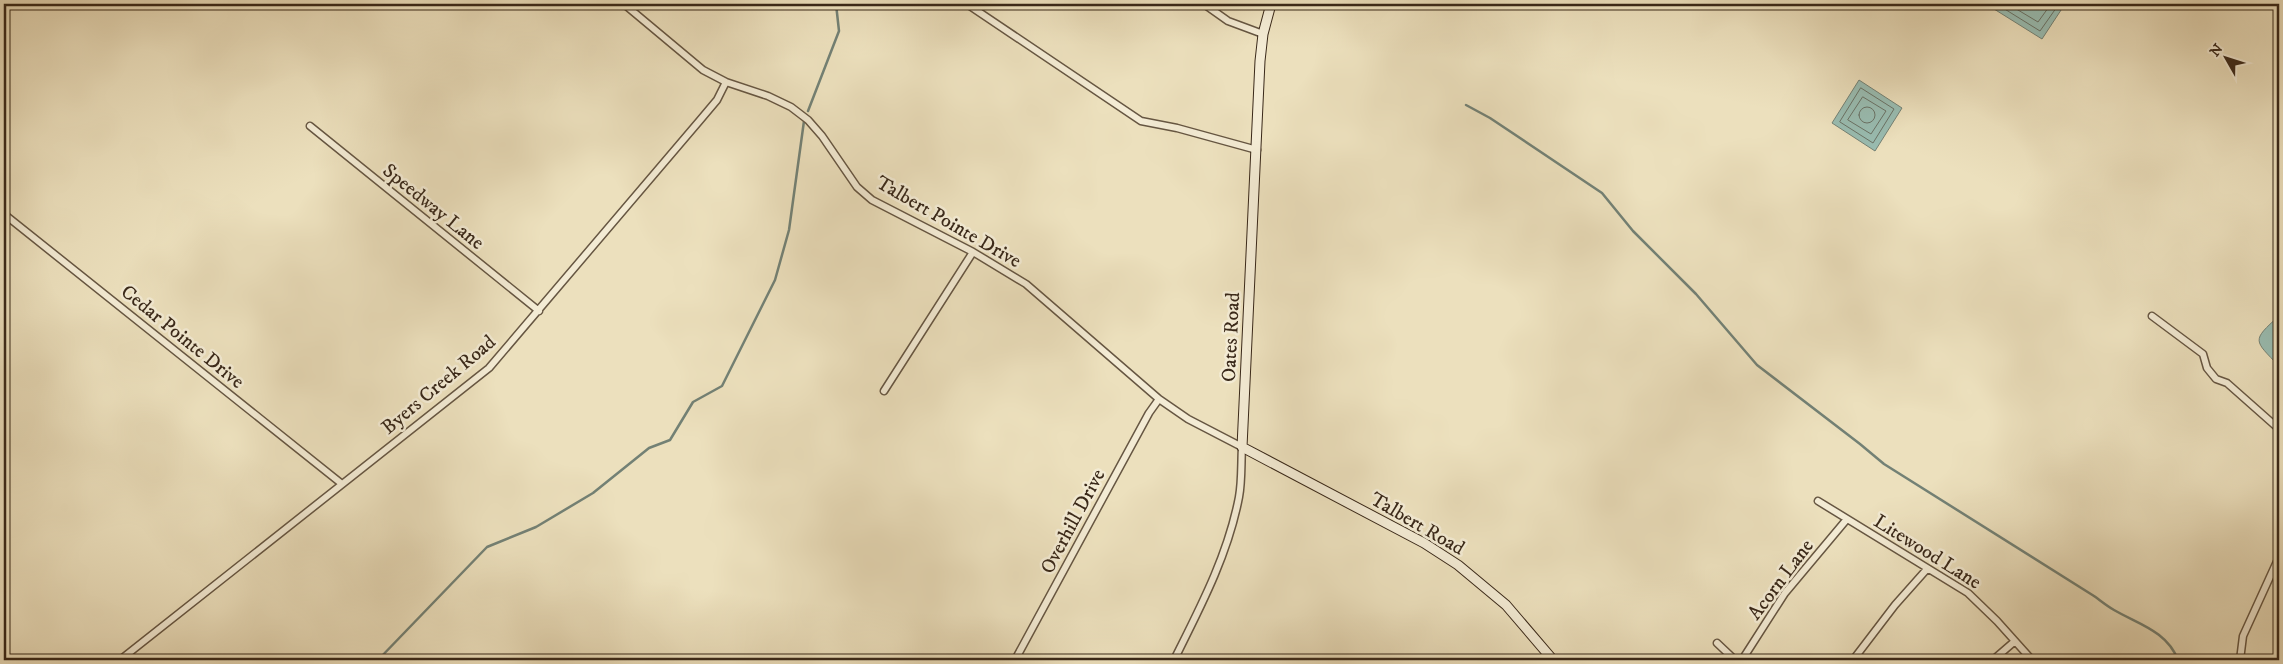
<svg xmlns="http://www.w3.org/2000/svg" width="2283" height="664" viewBox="0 0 2283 664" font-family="'IM FELL DW Pica',serif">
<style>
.water{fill:#99bdb2;stroke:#738175}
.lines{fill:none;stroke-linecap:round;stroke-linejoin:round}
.shore{stroke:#697266;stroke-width:1}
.stream{stroke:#738175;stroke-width:2.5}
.street-casing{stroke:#665642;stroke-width:9}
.secondary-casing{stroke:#392819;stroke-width:11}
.street{stroke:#f3ebd4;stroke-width:6}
.secondary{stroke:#f3ebd4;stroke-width:9}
.labels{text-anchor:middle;stroke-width:5;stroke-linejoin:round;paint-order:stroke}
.street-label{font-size:20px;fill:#392819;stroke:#f3ebd4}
</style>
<rect width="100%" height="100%" fill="#ece0bd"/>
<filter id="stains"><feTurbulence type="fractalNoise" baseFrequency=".004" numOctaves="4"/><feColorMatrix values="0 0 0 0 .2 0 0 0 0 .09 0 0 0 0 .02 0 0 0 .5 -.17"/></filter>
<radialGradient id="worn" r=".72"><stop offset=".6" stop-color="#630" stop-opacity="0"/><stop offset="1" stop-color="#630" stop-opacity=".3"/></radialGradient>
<!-- water -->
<path class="water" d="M 1998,4 L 2065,4 L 2042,39 L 1994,9 Z
M 1859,80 L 1902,108 L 1875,151 L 1832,123 Z
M 2279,316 L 2279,366 C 2254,340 2251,341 2279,316 Z"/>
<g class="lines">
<!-- shore -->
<path class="shore" d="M 2002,4 L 2003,8 L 2040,31 L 2059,4
M 2008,4 L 2038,22 L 2051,4
M 1861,88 L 1894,109 L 1873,143 L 1840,122 Z
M 1863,97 L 1886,111 L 1871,134 L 1848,120 Z
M1859 115a8 8 0 1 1 16 0a8 8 0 1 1-16 0Z"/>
<!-- stream -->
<path class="stream" d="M 1466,105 L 1490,118 L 1602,193 L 1633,231 L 1696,294 L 1757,365 L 1860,444 L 1884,464 L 2094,596 C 2101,601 2107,606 2114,610 C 2138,624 2167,631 2178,660
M 808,111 L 839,31 L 836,4
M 378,660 L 487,547 L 536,527 L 593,493 L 649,448 L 670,440 L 693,402 L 722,386 L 775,280 L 789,230 L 804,121"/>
<!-- street casing -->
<g class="street-casing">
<path id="street" d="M 624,4 L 703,70 L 726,82 L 768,96 L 791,107 L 808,120 L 822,136 L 857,187 L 872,200 L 973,252 L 1026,284 L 1159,399 L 1188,419 L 1242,447 C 1241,463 1242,481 1239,497 C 1228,555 1200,608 1174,660
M 967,4 L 1141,121 L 1177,128 L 1257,150
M 1204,4 L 1228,21 L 1263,34
M 4,10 L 5,4
M 310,126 L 539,311
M 4,214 L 342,484
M 2152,316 L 2203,354 L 2207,368 L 2216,379 L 2227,383 L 2279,429
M 884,391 L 973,252
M 1818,501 L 1968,593 L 1997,621 L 2032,660
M 1717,643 L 1735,660
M 120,660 L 489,368 L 701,119 L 717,100 L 726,82
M 1015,660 L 1149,413 L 1159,399
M 1742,660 L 1785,593 L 1847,519
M 1853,660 L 1895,605 L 1927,569
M 1993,660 L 2015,641
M 2240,660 L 2243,636 L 2279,557"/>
</g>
<!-- secondary casing -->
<g class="secondary-casing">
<path id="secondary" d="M 1271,4 L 1263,34 L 1260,61 L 1242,447 L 1424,543 L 1458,565 L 1506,605 L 1553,660"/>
</g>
<!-- street -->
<use href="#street" class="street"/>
<!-- secondary -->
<use href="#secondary" class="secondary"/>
</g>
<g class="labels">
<!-- street labels -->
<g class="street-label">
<text transform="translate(434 206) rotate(39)" y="7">Speedway Lane</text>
<text transform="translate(949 221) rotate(30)" y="7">Talbert Pointe Drive</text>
<text transform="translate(183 336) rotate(39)" y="7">Cedar Pointe Drive</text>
<text transform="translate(1230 337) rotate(-87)" y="7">Oates Road</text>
<text transform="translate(438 384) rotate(-40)" y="7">Byers Creek Road</text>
<text transform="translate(1072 521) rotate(-62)" y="7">Overhill Drive</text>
<text transform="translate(1418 523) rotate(30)" y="7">Talbert Road</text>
<text transform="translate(1928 551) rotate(32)" y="7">Litewood Lane</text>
<text transform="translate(1780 579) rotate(-53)" y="7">Acorn Lane</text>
</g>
</g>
<!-- margin -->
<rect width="2283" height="664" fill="none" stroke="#ece0bd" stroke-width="20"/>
<rect x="5" y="5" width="2273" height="654" fill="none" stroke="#392819" stroke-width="2.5"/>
<rect x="10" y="10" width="2263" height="644" fill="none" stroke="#392819"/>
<!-- north arrow -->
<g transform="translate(2226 58) rotate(309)" stroke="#f3ebd4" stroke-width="4" paint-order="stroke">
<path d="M0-4L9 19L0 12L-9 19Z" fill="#392819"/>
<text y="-8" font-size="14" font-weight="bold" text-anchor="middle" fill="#392819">N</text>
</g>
<rect width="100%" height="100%" filter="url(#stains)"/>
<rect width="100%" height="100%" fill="url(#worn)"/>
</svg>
